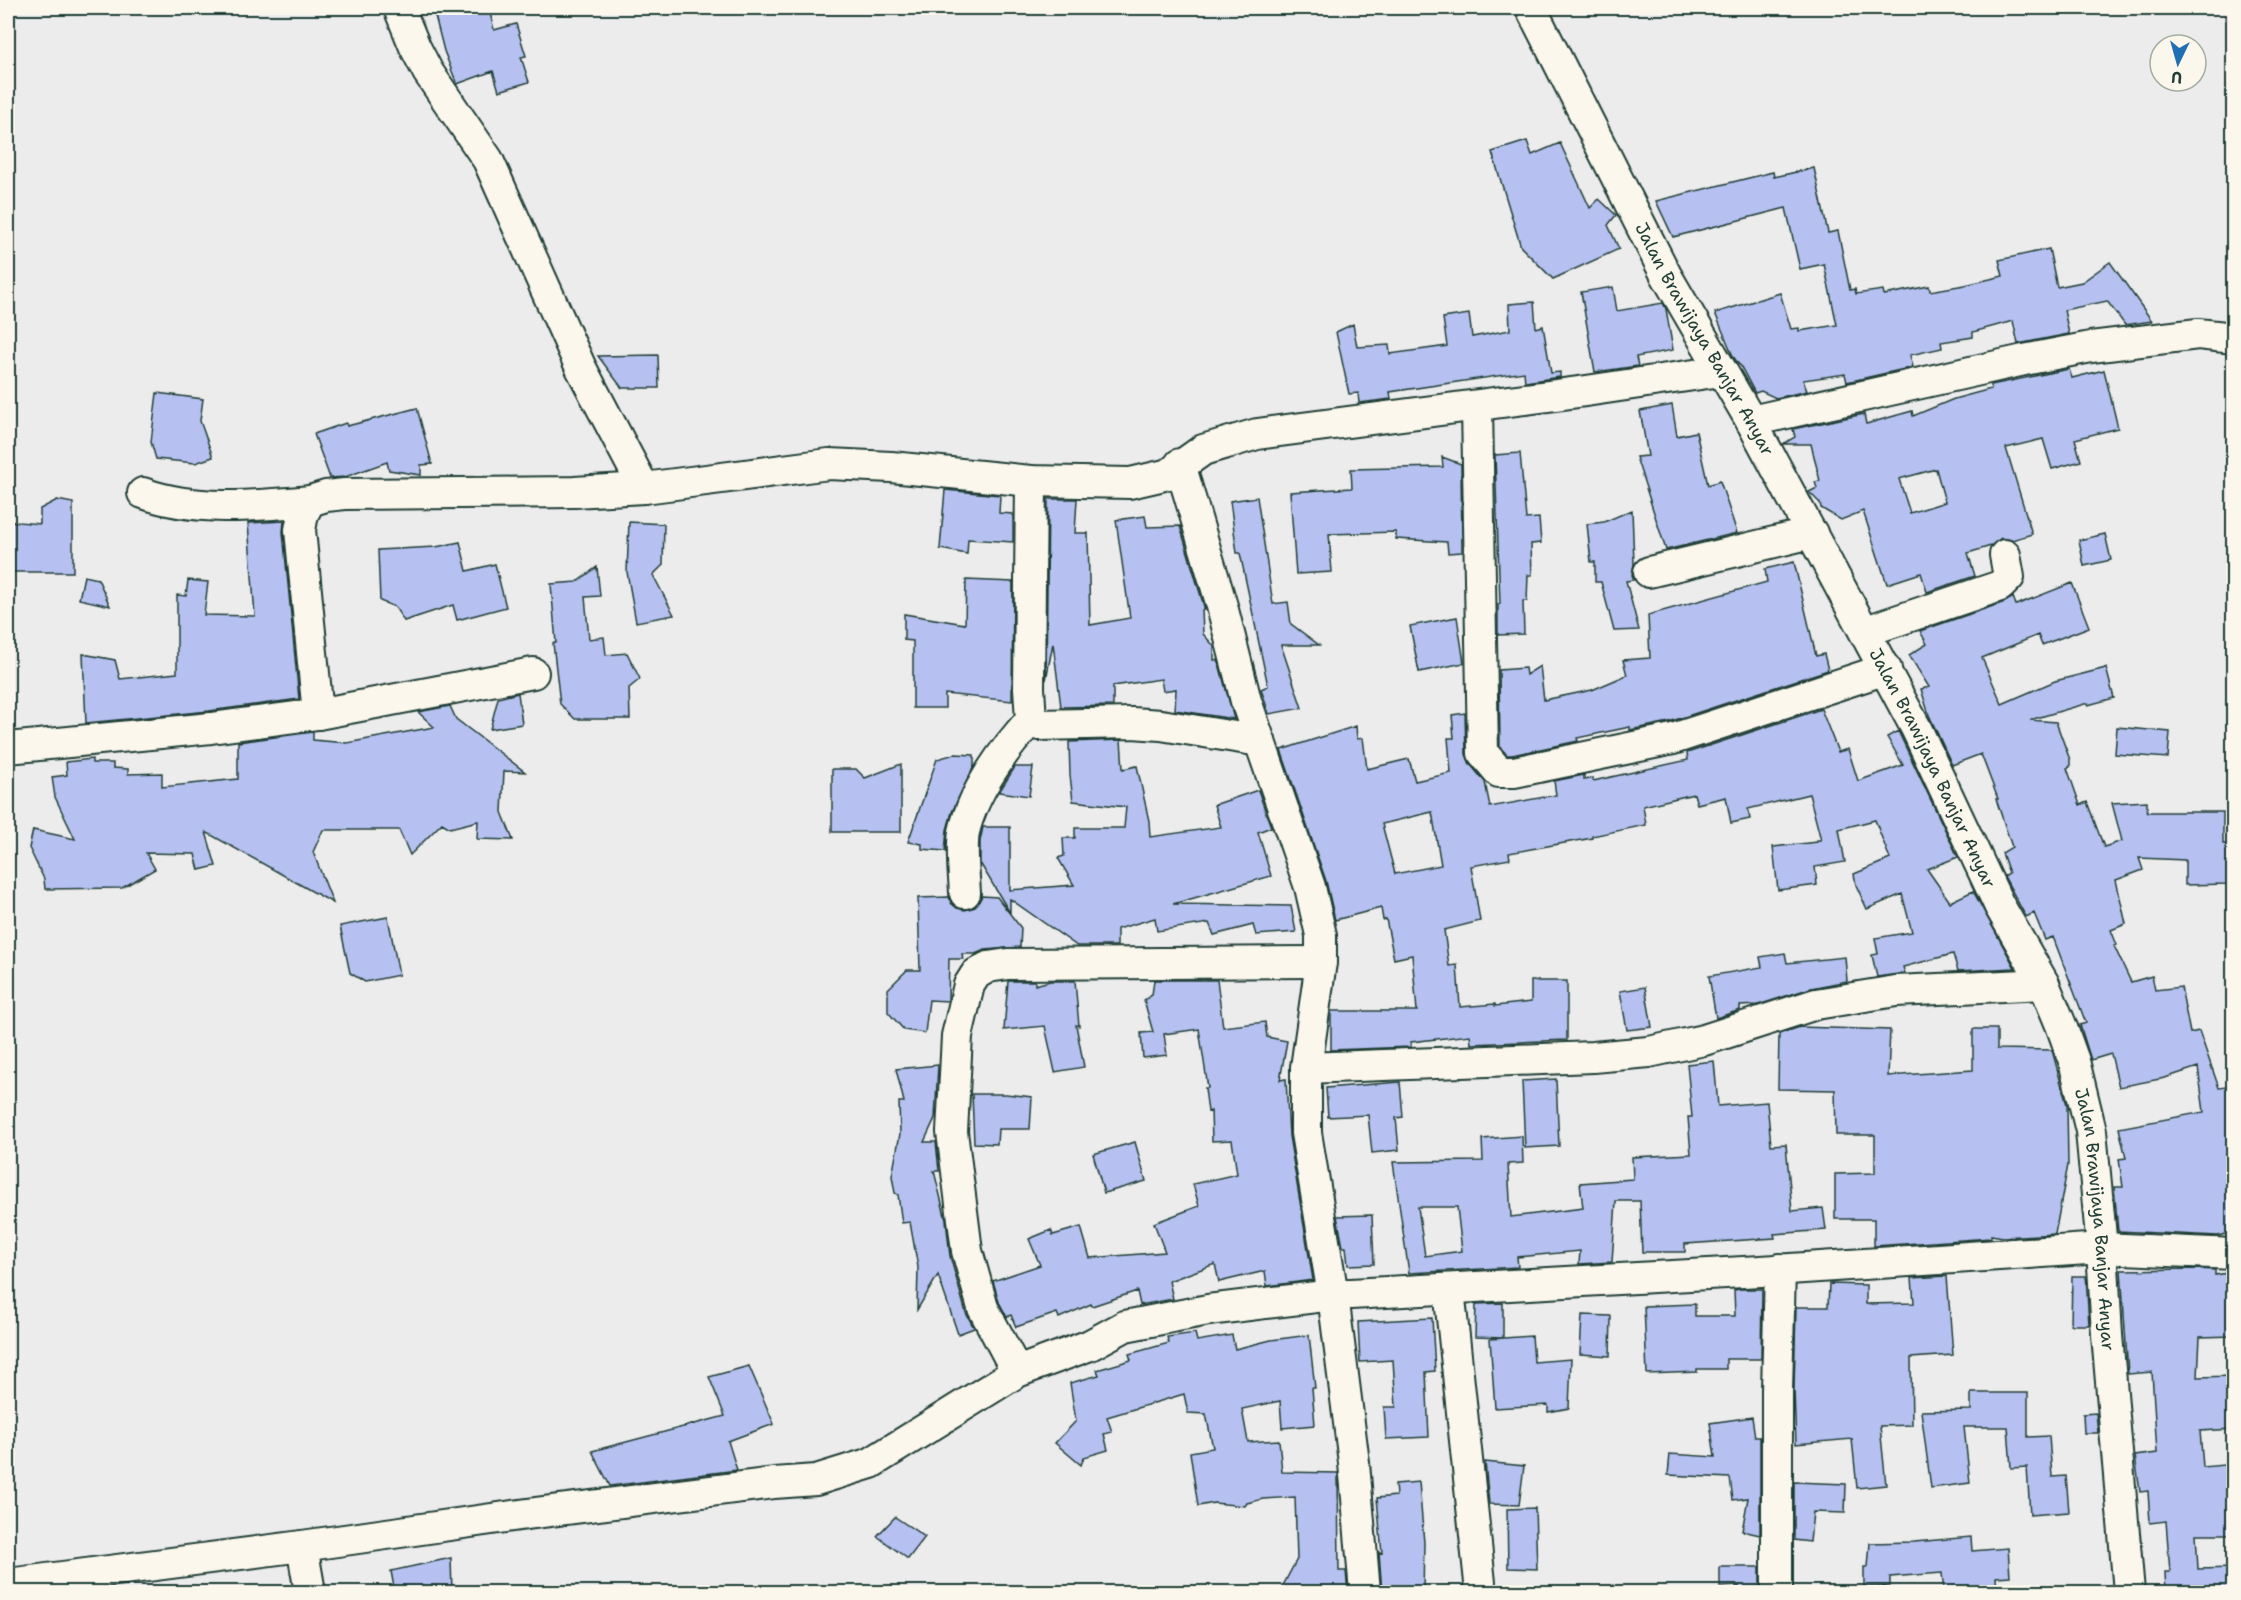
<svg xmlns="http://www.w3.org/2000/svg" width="2241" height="1600" viewBox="0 0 2241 1600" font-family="'Shantell Sans',sans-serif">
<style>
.building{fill:#b6c1f2;stroke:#1f3d34;stroke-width:1.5;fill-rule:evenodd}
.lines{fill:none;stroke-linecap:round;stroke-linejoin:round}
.minor-casing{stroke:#1f3d34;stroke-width:34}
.minor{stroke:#fbf7ec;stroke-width:30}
.labels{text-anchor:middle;stroke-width:6;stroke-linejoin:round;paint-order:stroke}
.street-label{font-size:18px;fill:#1f3d34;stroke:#fbf7ec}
</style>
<rect width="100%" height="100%" fill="#edeced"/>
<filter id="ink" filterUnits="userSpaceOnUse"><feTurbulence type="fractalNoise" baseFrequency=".0167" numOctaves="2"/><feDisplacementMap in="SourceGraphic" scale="12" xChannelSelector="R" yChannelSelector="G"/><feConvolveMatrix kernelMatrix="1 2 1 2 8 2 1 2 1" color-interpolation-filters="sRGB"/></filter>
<g filter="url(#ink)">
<!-- building -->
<path class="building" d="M 433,8 L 489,8 L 494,30 L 516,24 L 526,56 L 521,57 L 529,82 L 499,91 L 493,71 L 457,84 L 444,51 Z
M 1527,141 L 1532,155 L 1560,143 L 1590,208 L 1599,199 L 1616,215 L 1608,225 L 1619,249 L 1553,279 L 1521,247 L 1492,152 Z
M 1814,168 L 1828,233 L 1838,231 L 1850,290 L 1855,289 L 1856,294 L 1883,290 L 1884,295 L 1929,286 L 1930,291 L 1965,285 L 2003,276 L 1999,260 L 2049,249 L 2057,287 L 2082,282 L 2110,262 L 2152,321 L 2125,325 L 2107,301 L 2064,310 L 2069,334 L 2018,344 L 2013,321 L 1973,332 L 1973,337 L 1941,342 L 1942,348 L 1910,355 L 1913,367 L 1847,382 L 1845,374 L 1803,380 L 1807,391 L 1776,398 L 1761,391 L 1755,393 L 1740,365 L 1739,365 L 1733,356 L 1715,313 L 1780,293 L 1791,329 L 1799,328 L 1799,331 L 1837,325 L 1824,264 L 1800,269 L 1786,208 L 1673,237 L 1656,201 L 1773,172 L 1774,177 Z
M 1613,287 L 1617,311 L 1663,303 L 1666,309 L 1673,350 L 1636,357 L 1638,366 L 1595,372 L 1581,292 Z
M 1534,302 L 1536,328 L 1543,326 L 1551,373 L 1560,372 L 1560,377 L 1525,382 L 1524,372 L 1390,392 L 1391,399 L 1359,403 L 1358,393 L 1349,394 L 1336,332 L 1353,324 L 1357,347 L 1389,345 L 1390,354 L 1447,346 L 1443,318 L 1469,314 L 1472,337 L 1510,330 L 1509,304 Z
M 658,355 L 659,388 L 622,388 L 598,356 Z
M 2069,369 L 2072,378 L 2104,370 L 2118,428 L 2075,439 L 2081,461 L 2052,469 L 2043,439 L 2006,448 L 2032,534 L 2012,540 L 2001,538 L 1991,546 L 1968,553 L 1975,576 L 1927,592 L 1921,573 L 1887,584 L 1863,511 L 1841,520 L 1821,508 L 1820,503 L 1809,492 L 1817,488 L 1815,482 L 1820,481 L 1811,444 L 1783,444 L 1795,437 L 1793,429 L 1864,414 L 1866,424 L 1912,411 L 1913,416 L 1954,399 L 1991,389 L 1991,385 ZM 1936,469 L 1945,502 L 1910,513 L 1899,479 Z
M 157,393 L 203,399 L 200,421 L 213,457 L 195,463 L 156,459 L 151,442 Z
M 1672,405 L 1677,436 L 1696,432 L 1708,485 L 1720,481 L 1737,533 L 1666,550 L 1636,457 L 1648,456 L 1640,411 Z
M 417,408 L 432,464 L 421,465 L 421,475 L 389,470 L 387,462 L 345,477 L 330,478 L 314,434 L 346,423 L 347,426 Z
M 1520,453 L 1526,519 L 1539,518 L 1541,543 L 1531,544 L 1532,575 L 1528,575 L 1527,601 L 1523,601 L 1524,634 L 1498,635 L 1498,604 L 1500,604 L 1495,455 Z
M 1442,457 L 1461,464 L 1462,552 L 1448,553 L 1447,542 L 1396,539 L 1396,532 L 1329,534 L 1332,572 L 1296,574 L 1290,492 L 1352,488 L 1351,469 L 1443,467 Z
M 945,490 L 1000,495 L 999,513 L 1013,514 L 1013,542 L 968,539 L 967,554 L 940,549 Z
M 1257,497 L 1273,604 L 1288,602 L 1291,624 L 1319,645 L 1281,645 L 1302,708 L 1269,714 L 1261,689 L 1268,686 L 1240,553 L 1237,553 L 1230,501 Z
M 1048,499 L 1077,499 L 1075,533 L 1088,533 L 1090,625 L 1130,618 L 1116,520 L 1145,516 L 1147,527 L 1180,526 L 1205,610 L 1202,610 L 1203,634 L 1214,646 L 1214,660 L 1218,660 L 1234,719 L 1175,710 L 1176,689 L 1163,691 L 1161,679 L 1113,686 L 1113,706 L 1061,707 L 1053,643 L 1046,680 Z
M 57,500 L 73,503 L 73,572 L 8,572 L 8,521 L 40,524 L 40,509 Z
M 1632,510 L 1634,564 L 1632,575 L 1634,580 L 1626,581 L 1639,630 L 1614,631 L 1601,582 L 1595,582 L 1595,562 L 1591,562 L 1587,524 L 1604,522 Z
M 284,521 L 283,532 L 299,699 L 209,711 L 86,723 L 83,654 L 115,660 L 120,679 L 177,673 L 177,595 L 186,596 L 188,580 L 208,582 L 204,615 L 255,616 L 248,523 Z
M 629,522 L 664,524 L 663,565 L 653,575 L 674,615 L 636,622 L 627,572 Z
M 2105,534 L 2111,560 L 2084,566 L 2079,540 Z
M 460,542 L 467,571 L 495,564 L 506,607 L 457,620 L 453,605 L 404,621 L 395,607 L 380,601 L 378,550 L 436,547 Z
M 1794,562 L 1816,656 L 1824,654 L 1828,670 L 1669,722 L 1630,730 L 1630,727 L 1577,738 L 1578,741 L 1512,755 L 1507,755 L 1500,747 L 1499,670 L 1525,668 L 1526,675 L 1540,666 L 1544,700 L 1592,690 L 1627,675 L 1623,660 L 1650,658 L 1648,615 L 1767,582 L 1765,569 Z
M 597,567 L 600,596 L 585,597 L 589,639 L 604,637 L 606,655 L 627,653 L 640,679 L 629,688 L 630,719 L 575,719 L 560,704 L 553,643 L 556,643 L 551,584 L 577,582 Z
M 84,576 L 98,579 L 110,606 L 79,599 Z
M 966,580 L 1013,582 L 1012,701 L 945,694 L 945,708 L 913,708 L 913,641 L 904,640 L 904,614 L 965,624 Z
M 2072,583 L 2089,627 L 2042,645 L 2038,635 L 1982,658 L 2002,704 L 2055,681 L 2106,668 L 2114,698 L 2088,705 L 2088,703 L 2030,720 L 2056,722 L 2070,760 L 2070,767 L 2067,768 L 2080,805 L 2087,802 L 2104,847 L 2122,841 L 2112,803 L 2147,801 L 2147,812 L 2223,812 L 2223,844 L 2229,844 L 2228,884 L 2185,885 L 2185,860 L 2139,858 L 2143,870 L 2116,880 L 2126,924 L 2111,930 L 2117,945 L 2114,946 L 2131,982 L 2152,976 L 2155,990 L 2181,987 L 2190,1033 L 2199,1031 L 2219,1088 L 2234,1086 L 2234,1232 L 2218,1236 L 2118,1231 L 2114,1187 L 2123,1187 L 2119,1159 L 2126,1158 L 2119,1128 L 2204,1112 L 2198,1067 L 2165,1078 L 2119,1087 L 2111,1054 L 2091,1060 L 2080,1025 L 2086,1023 L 2053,937 L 2045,940 L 2034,913 L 2026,917 L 2004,876 L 2009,873 L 2002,853 L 2012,847 L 1996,799 L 1998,799 L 1981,754 L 1952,765 L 1929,715 L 1921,689 L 1929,687 L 1909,655 L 1927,644 L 1920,631 L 2005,602 L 2013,597 L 2016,605 Z
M 1457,617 L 1464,663 L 1419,672 L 1410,626 Z
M 518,693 L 522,724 L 490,729 L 498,698 Z
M 450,706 L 456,719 L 525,772 L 504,771 L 502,812 L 513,840 L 477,839 L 478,821 L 450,828 L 442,823 L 410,855 L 399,830 L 323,830 L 313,852 L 333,903 L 206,832 L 216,866 L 199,870 L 195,854 L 146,853 L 155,869 L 122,888 L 45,889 L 44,879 L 29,848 L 33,830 L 75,839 L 55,797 L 52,777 L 67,775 L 66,762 L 92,759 L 92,763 L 113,763 L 113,768 L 128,769 L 128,774 L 162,773 L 162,787 L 238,779 L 238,742 L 313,732 L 313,740 L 347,743 L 434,727 L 418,712 Z
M 1821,709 L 1838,752 L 1848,749 L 1858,781 L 1903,765 L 1887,737 L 1898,731 L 1958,857 L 1927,869 L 1950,902 L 1973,891 L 2015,968 L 1958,971 L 1953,954 L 1903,967 L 1905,973 L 1877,977 L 1872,955 L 1878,954 L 1875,938 L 1912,932 L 1902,894 L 1867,909 L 1856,885 L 1854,874 L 1890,859 L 1875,820 L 1839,829 L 1845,862 L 1815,867 L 1817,885 L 1778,890 L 1773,847 L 1817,842 L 1817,840 L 1821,840 L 1809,794 L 1748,809 L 1750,819 L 1731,823 L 1726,797 L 1697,804 L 1694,794 L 1643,806 L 1646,825 L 1592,836 L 1592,838 L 1509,853 L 1510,859 L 1471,866 L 1480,921 L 1444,930 L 1449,966 L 1457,965 L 1460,1007 L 1495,1004 L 1495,1006 L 1531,1002 L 1531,981 L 1567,981 L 1567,1040 L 1471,1044 L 1470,1035 L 1411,1042 L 1411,1047 L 1331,1050 L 1331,1011 L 1417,1011 L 1412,955 L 1394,959 L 1386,919 L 1383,920 L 1381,908 L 1335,920 L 1326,881 L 1281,750 L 1356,726 L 1357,739 L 1363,738 L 1367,769 L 1409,759 L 1415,781 L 1451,773 L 1448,738 L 1454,738 L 1452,715 L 1465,713 L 1466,754 L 1470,764 L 1485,782 L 1490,807 L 1556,795 L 1554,781 L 1584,775 L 1584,780 L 1593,778 L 1593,781 L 1688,760 L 1687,753 ZM 1432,812 L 1441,865 L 1395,874 L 1382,824 Z
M 2117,727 L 2170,732 L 2168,758 L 2115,754 Z
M 1121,740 L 1123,769 L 1137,766 L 1149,821 L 1150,837 L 1221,827 L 1214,805 L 1258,790 L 1271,827 L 1258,832 L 1271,876 L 1173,904 L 1291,906 L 1296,932 L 1256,935 L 1253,925 L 1214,935 L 1209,923 L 1157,931 L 1155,918 L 1117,929 L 1117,946 L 1077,946 L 1010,899 L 1010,913 L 980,863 L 980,841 L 983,827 L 1010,827 L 1010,890 L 1074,885 L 1058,858 L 1064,856 L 1063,838 L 1075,838 L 1075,828 L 1124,828 L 1126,807 L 1073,801 L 1070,775 L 1069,742 Z
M 955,754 L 974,755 L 974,766 L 952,812 L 947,830 L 945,851 L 922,849 L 922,844 L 908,842 L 937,759 Z
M 901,764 L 901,832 L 832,832 L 832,769 L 856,769 L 865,778 Z
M 1015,767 L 1033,767 L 1029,796 L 999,792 Z
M 982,896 L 997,897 L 1021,928 L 1020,947 L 985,950 L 975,954 L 962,954 L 963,959 L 949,959 L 948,1001 L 929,1000 L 925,1033 L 904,1030 L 888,1012 L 888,989 L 907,970 L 920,970 L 918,898 L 949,897 L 951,903 L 957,908 L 965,910 L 975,907 Z
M 388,917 L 399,975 L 365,982 L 350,973 L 340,926 Z
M 1785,953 L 1787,963 L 1845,957 L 1847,981 L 1811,988 L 1758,1005 L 1740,1006 L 1740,1010 L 1716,1018 L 1709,976 L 1762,967 L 1760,957 Z
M 1154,980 L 1217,980 L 1223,1027 L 1265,1022 L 1267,1037 L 1287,1041 L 1280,1080 L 1286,1079 L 1289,1136 L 1313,1280 L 1267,1286 L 1265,1271 L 1219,1282 L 1215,1264 L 1169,1281 L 1173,1299 L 1140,1305 L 1137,1291 L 1092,1306 L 1091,1304 L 1059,1318 L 1057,1313 L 1016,1327 L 1011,1315 L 1007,1317 L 999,1302 L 993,1281 L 1040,1265 L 1029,1239 L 1051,1230 L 1053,1235 L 1081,1227 L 1090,1258 L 1165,1252 L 1154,1223 L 1199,1206 L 1193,1184 L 1237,1174 L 1232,1140 L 1212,1141 L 1211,1111 L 1208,1112 L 1205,1088 L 1208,1088 L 1199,1029 L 1164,1034 L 1167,1055 L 1143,1058 L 1141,1033 L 1153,1032 L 1144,1000 L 1152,995 Z
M 1008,981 L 1035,981 L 1035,985 L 1050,981 L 1075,981 L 1079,1026 L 1076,1025 L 1084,1067 L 1055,1072 L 1045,1026 L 1004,1030 Z
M 1645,987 L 1652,1027 L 1627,1030 L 1620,991 Z
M 1800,1027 L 1890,1030 L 1888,1076 L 1973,1070 L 1973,1029 L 1997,1029 L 1997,1049 L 2052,1050 L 2067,1105 L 2068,1165 L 2055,1234 L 2003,1237 L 1991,1235 L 1991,1238 L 1874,1246 L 1874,1219 L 1835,1219 L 1835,1174 L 1875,1173 L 1875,1135 L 1836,1135 L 1835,1090 L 1778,1089 L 1779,1034 Z
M 1714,1061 L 1718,1106 L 1767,1102 L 1771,1145 L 1786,1144 L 1792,1211 L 1823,1208 L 1826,1230 L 1774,1234 L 1775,1238 L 1685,1244 L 1685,1252 L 1642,1252 L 1640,1201 L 1616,1201 L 1612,1262 L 1579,1264 L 1580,1251 L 1517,1257 L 1518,1267 L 1409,1273 L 1393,1162 L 1483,1161 L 1482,1139 L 1522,1136 L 1523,1163 L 1508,1164 L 1511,1217 L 1583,1208 L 1580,1183 L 1633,1179 L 1632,1157 L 1691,1154 L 1688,1117 L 1692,1117 L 1687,1064 ZM 1418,1207 L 1457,1207 L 1462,1251 L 1425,1256 Z
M 938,1065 L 935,1118 L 924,1142 L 936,1142 L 939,1171 L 934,1171 L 946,1220 L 950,1256 L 966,1313 L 974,1328 L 958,1334 L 938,1275 L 917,1310 L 918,1267 L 910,1222 L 902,1223 L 898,1195 L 895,1193 L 892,1176 L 900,1134 L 899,1102 L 904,1102 L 896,1069 Z
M 1556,1079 L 1559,1146 L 1525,1148 L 1522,1081 Z
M 1400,1082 L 1403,1117 L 1396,1118 L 1399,1150 L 1372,1153 L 1368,1115 L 1328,1117 L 1326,1088 Z
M 972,1094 L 1006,1094 L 1032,1097 L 1030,1129 L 998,1129 L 997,1144 L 974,1143 Z
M 1135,1142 L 1146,1181 L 1104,1193 L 1093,1154 Z
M 1372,1215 L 1374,1264 L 1348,1265 L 1346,1247 L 1343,1247 L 1337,1216 Z
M 2194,1269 L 2215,1270 L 2215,1275 L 2234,1272 L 2234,1336 L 2200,1337 L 2198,1377 L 2234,1376 L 2234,1429 L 2200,1431 L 2203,1467 L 2234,1464 L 2234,1534 L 2196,1534 L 2198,1569 L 2234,1568 L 2234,1593 L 2166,1593 L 2165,1572 L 2170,1572 L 2166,1521 L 2150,1523 L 2148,1491 L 2140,1492 L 2135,1456 L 2157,1453 L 2152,1372 L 2128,1374 L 2121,1270 Z
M 1947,1276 L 1953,1355 L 1911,1358 L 1912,1425 L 1880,1426 L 1886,1485 L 1857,1488 L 1852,1439 L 1796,1444 L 1794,1390 L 1796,1307 L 1828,1307 L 1829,1284 L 1866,1285 L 1866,1304 L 1914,1303 L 1912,1278 Z
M 2072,1276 L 2086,1276 L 2089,1325 L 2071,1325 Z
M 1740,1289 L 1762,1289 L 1761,1359 L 1726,1359 L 1726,1369 L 1697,1369 L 1697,1372 L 1647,1374 L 1644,1306 L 1695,1304 L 1695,1316 L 1735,1316 L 1734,1290 Z
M 1503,1303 L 1503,1338 L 1475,1337 L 1476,1304 Z
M 1582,1315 L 1611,1316 L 1610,1356 L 1580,1354 Z
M 1432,1318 L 1435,1371 L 1426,1372 L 1429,1437 L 1386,1439 L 1384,1407 L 1396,1407 L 1393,1360 L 1360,1362 L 1358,1322 Z
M 1195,1333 L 1197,1341 L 1232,1335 L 1235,1349 L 1271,1340 L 1309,1335 L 1315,1388 L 1312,1388 L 1315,1425 L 1282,1428 L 1280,1401 L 1242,1409 L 1248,1442 L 1279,1440 L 1282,1472 L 1338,1473 L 1339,1571 L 1346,1571 L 1348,1593 L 1279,1593 L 1297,1559 L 1295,1497 L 1263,1499 L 1247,1503 L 1245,1506 L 1214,1503 L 1198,1506 L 1190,1452 L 1213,1448 L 1206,1414 L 1188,1413 L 1184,1394 L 1107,1417 L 1112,1432 L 1104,1434 L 1108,1450 L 1084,1457 L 1081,1465 L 1055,1443 L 1076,1421 L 1070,1383 L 1099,1375 L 1097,1370 L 1131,1360 L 1129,1354 L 1169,1343 L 1167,1337 Z
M 1532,1336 L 1534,1362 L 1571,1359 L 1569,1408 L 1548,1412 L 1548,1405 L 1495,1408 L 1490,1339 Z
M 749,1366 L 774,1424 L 728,1441 L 737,1470 L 610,1486 L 592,1451 L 725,1416 L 709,1377 Z
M 1971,1393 L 2028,1393 L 2028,1437 L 2049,1436 L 2052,1477 L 2066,1476 L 2069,1512 L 2030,1515 L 2027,1467 L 2011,1468 L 2008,1427 L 1964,1427 L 1970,1483 L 1931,1488 L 1921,1411 L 1971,1410 Z
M 2096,1413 L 2098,1433 L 2084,1433 L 2083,1414 Z
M 1752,1417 L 1755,1437 L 1760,1437 L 1760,1535 L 1742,1531 L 1748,1498 L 1733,1500 L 1730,1478 L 1668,1475 L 1670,1454 L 1715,1457 L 1710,1423 Z
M 1485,1462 L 1524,1466 L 1519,1505 L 1489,1504 Z
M 1419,1482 L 1424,1543 L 1423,1593 L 1382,1593 L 1379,1552 L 1382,1553 L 1377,1498 L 1396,1496 L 1395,1484 Z
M 1794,1482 L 1846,1484 L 1845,1513 L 1813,1512 L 1810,1542 L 1794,1540 Z
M 1535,1508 L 1537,1569 L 1508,1568 L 1507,1509 Z
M 895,1517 L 925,1537 L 908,1559 L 877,1536 Z
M 1971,1537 L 1972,1551 L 2008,1548 L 2010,1576 L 1996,1577 L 1997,1593 L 1944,1593 L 1942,1573 L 1890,1577 L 1890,1586 L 1864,1587 L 1864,1567 L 1868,1567 L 1870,1543 L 1914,1542 Z
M 451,1558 L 452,1593 L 395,1593 L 391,1571 Z
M 1720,1567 L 1760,1567 L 1760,1593 L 1739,1593 L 1739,1586 L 1720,1587 Z"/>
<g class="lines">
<!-- minor casing -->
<g class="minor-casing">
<g id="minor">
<path d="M 399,8 L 415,47 L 428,72 L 488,160 L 581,368 L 644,488 L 829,464 L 891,467 L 1031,481 L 1130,483 L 1169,474 L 1203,450 L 1257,434 L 1586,391 L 1721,371"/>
<path id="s1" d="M 1531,8 L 1666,275 L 1751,421 L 1916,728 L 1999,905 L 2044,984 L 2061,1025 L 2074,1061 L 2091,1131 L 2102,1248 L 2107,1335 L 2129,1592"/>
<path d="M 1477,406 L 1483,753 L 1499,772 L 1514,772 L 1673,739 L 1886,669"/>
<path d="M 1751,421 L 2024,360 L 2091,347 L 2198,334 L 2234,338"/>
<path d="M 1180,464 L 1222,606 L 1246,701 L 1310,887 L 1321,935 L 1321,962 L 1306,1068 L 1593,1057 L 1649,1052 L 1704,1040 L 1816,1004 L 1896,991 L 2044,984"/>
<path d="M 1031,481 L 1029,688 L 1031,720 L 1038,725 L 1132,723 L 1161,725 L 1260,741"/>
<path d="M 143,493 C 196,512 255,506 310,501"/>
<path d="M 1649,572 L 1812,533"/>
<path d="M 1866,631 L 2000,586 L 2009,577 L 2005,555"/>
<path d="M 318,714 L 533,673"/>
<path d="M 8,748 L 211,728 L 318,714 L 300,530 L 303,514 L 310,501 L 326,496 L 345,494 L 574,492 L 644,488"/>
<path d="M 965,893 C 964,874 961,851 964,832 C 973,792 1004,749 1031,720"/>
<path d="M 1306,1068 L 1306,1133 L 1333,1295 L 1354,1463 L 1365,1592"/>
<path d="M 1449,1289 L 1481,1592"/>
<path d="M 1017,1372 L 983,1308 L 967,1251 L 952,1132 L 957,1036 L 969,985 L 976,974 L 988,967 L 1008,964 L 1321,962"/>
<path d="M 302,1546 L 310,1592"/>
<path d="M 8,1584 L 302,1546 L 527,1514 L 774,1483 L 816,1480 L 871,1463 L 1017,1372 L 1090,1345 L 1125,1326 L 1208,1310 L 1333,1295 L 1761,1271 L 2102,1248 L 2234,1254"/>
<path d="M 1777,1592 L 1777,1390 L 1780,1269"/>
</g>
</g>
<!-- minor -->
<use href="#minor" class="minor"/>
</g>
</g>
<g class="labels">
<!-- street labels -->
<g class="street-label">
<text dy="6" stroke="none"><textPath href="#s1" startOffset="374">Jalan Brawijaya Banjar Anyar</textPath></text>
<text dy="6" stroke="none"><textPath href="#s1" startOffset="860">Jalan Brawijaya Banjar Anyar</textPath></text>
<text dy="6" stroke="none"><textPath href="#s1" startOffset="1346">Jalan Brawijaya Banjar Anyar</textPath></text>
</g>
</g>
<!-- margin -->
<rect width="2241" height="1600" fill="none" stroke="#fbf7ec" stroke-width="30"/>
<rect x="15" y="15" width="2211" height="1570" fill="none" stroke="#1f3d34" stroke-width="2" filter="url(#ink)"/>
<!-- north arrow -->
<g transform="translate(2178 63) rotate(185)"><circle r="28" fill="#fbf7ec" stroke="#a3ada2" stroke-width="1.5"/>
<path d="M0-4.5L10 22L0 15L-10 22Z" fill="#1f6fb2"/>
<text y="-9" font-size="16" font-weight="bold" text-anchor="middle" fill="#1f3d34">U</text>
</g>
</svg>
